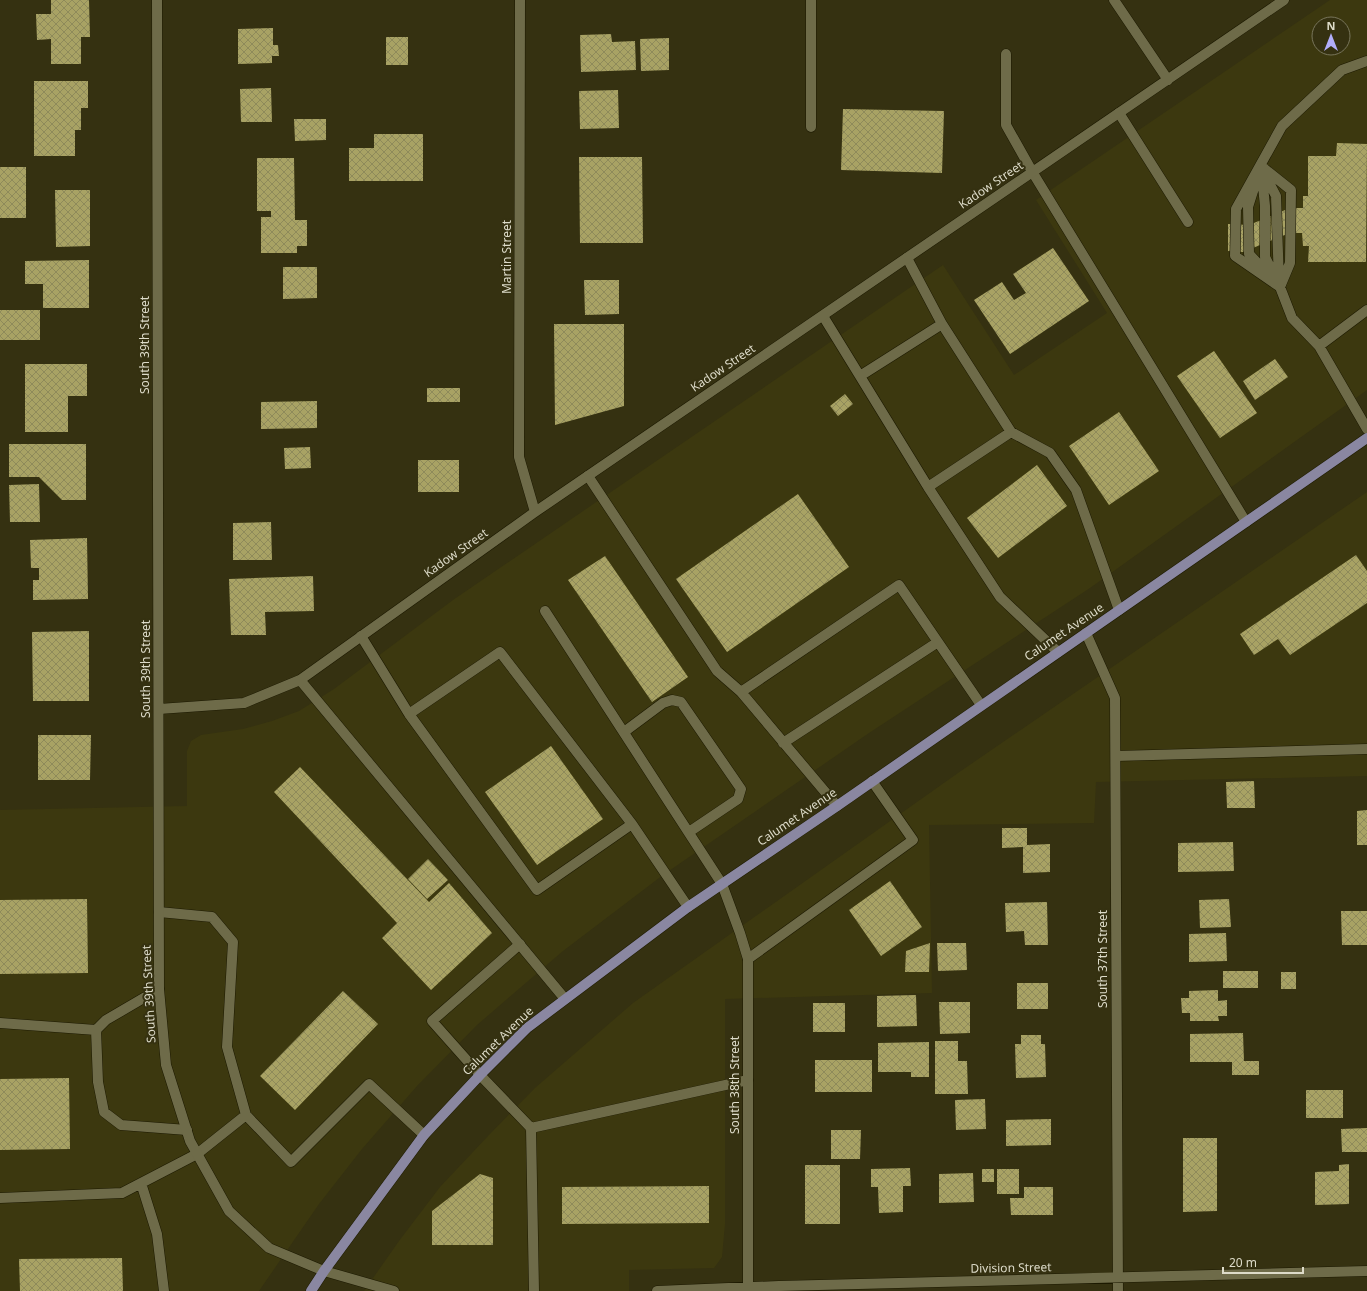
<svg xmlns="http://www.w3.org/2000/svg" width="1367" height="1291" viewBox="0 0 1367 1291" font-family="'Noto Sans',sans-serif">
<style>
.built{fill:#3c380f;fill-rule:evenodd}
.building{fill:url(#building-cross-hatch)}
.lines{fill:none;stroke-linecap:round;stroke-linejoin:round}
.service-casing{stroke:#1c1900;stroke-width:11}
.minor-casing{stroke:#1c1900;stroke-width:11}
.primary-casing{stroke:#1c1900;stroke-width:11}
.service{stroke:#6e6b49;stroke-width:10}
.minor{stroke:#6e6b49;stroke-width:10}
.primary{stroke:#8a87a1;stroke-width:10}
.labels{text-anchor:middle;stroke-width:4;stroke-linejoin:round;paint-order:stroke}
.street-label{font-size:12px;fill:#dddbc9;stroke:#353111}
</style>
<defs>
<pattern id="building-cross-hatch" width="8" height="8" patternUnits="userSpaceOnUse"><rect width="8" height="8" fill="#a8a264"/><path d="M0 0l8 8M0 8l8-8" fill="none" stroke="#8e8a5a"/></pattern>
</defs>
<rect width="100%" height="100%" fill="#353111"/>
<!-- built -->
<path class="built" d="M 1330,0 L 1367,0 L 1367,390 L 1090,588 L 869,733 L 663,875 L 563,951 L 477,1025 L 417,1086 L 362,1149 L 319,1204 L 259,1291 L 0,1291 L 0,810 L 187,806 L 187,751 L 191,741 L 201,735 L 243,729 L 272,721 L 299,711 L 334,689 L 453,600 L 943,265 L 1014,375 L 1107,313 L 1036,200 ZM 1319,24 L 1343,24 L 1343,48 L 1319,48 Z
M 1367,492 L 1367,776 L 1096,782 L 1094,823 L 929,825 L 932,993 L 725,999 L 725,1224 L 722,1257 L 714,1268 L 629,1270 L 629,1291 L 364,1291 L 399,1241 L 440,1187 L 489,1135 L 535,1088 L 633,1003 L 958,773 Z"/>
<!-- building -->
<path class="building" d="M 51,0 L 89,0 L 90,37 L 81,37 L 81,64 L 51,64 L 51,39 L 37,40 L 36,14 L 51,14 Z
M 273,28 L 273,45 L 278,45 L 279,56 L 272,56 L 272,63 L 238,64 L 238,29 Z
M 611,34 L 612,42 L 635,41 L 636,70 L 581,72 L 580,35 Z
M 386,37 L 408,37 L 408,65 L 386,65 Z
M 669,38 L 669,70 L 641,71 L 640,39 Z
M 34,81 L 88,81 L 88,108 L 81,108 L 81,130 L 75,130 L 75,156 L 34,156 Z
M 271,88 L 272,122 L 241,122 L 240,89 Z
M 618,90 L 619,128 L 580,129 L 579,91 Z
M 843,109 L 944,111 L 942,173 L 841,170 Z
M 294,119 L 326,119 L 326,140 L 295,141 Z
M 374,134 L 423,134 L 423,181 L 349,181 L 349,148 L 374,148 Z
M 1337,143 L 1367,144 L 1366,262 L 1308,262 L 1309,246 L 1303,246 L 1302,233 L 1290,233 L 1243,252 L 1228,251 L 1228,224 L 1249,225 L 1290,208 L 1303,208 L 1303,196 L 1308,196 L 1308,156 L 1336,156 Z
M 579,157 L 642,157 L 643,243 L 580,243 Z
M 257,158 L 294,158 L 295,220 L 307,220 L 307,246 L 297,246 L 297,253 L 261,253 L 261,217 L 271,217 L 271,211 L 257,211 Z
M 0,167 L 26,167 L 26,218 L 0,218 Z
M 55,190 L 90,190 L 90,246 L 56,247 Z
M 1053,248 L 1089,301 L 1010,354 L 974,300 L 1002,282 L 1014,300 L 1026,293 L 1013,274 Z
M 89,260 L 89,308 L 43,308 L 43,284 L 25,284 L 25,261 Z
M 283,267 L 317,267 L 317,298 L 283,299 Z
M 584,280 L 619,280 L 619,314 L 585,315 Z
M 0,310 L 40,310 L 40,340 L 0,340 Z
M 554,324 L 624,324 L 624,406 L 555,425 Z
M 1214,351 L 1257,413 L 1220,438 L 1177,376 Z
M 1275,359 L 1288,377 L 1255,400 L 1243,381 Z
M 25,364 L 87,364 L 87,396 L 68,396 L 68,432 L 25,432 Z
M 427,388 L 460,388 L 460,402 L 427,402 Z
M 845,394 L 853,404 L 838,416 L 830,406 Z
M 317,401 L 317,428 L 261,429 L 261,402 Z
M 1119,412 L 1159,471 L 1109,505 L 1069,446 Z
M 9,444 L 86,444 L 86,500 L 62,500 L 39,477 L 9,477 Z
M 310,447 L 311,468 L 285,469 L 284,448 Z
M 418,460 L 459,460 L 459,492 L 418,492 Z
M 1037,465 L 1067,506 L 998,558 L 967,518 Z
M 39,484 L 40,522 L 10,522 L 9,485 Z
M 798,494 L 849,567 L 727,652 L 676,579 Z
M 271,522 L 272,560 L 233,560 L 233,523 Z
M 87,538 L 88,599 L 33,600 L 33,580 L 39,580 L 39,568 L 31,568 L 30,540 Z
M 1356,555 L 1367,571 L 1367,603 L 1290,655 L 1278,639 L 1254,655 L 1240,634 Z
M 605,556 L 688,677 L 652,702 L 568,580 Z
M 313,576 L 314,611 L 265,612 L 266,635 L 231,635 L 229,579 Z
M 89,631 L 89,701 L 33,701 L 32,632 Z
M 38,735 L 91,735 L 90,780 L 38,780 Z
M 551,746 L 603,819 L 537,865 L 485,792 Z
M 300,767 L 429,902 L 449,883 L 492,933 L 431,990 L 382,938 L 397,923 L 274,792 Z
M 1254,781 L 1255,808 L 1227,808 L 1226,782 Z
M 1367,810 L 1367,845 L 1357,845 L 1357,811 Z
M 1002,828 L 1027,828 L 1027,845 L 1050,844 L 1050,872 L 1023,873 L 1023,847 L 1002,848 Z
M 1233,842 L 1234,871 L 1178,872 L 1178,843 Z
M 428,859 L 448,880 L 427,899 L 408,879 Z
M 890,881 L 922,927 L 881,956 L 849,910 Z
M 87,899 L 88,973 L 0,974 L 0,900 Z
M 1229,899 L 1231,927 L 1200,928 L 1199,900 Z
M 1047,902 L 1048,945 L 1025,945 L 1024,931 L 1006,932 L 1005,903 Z
M 1341,911 L 1367,911 L 1367,945 L 1342,945 Z
M 1226,933 L 1227,961 L 1189,962 L 1189,934 Z
M 930,943 L 929,972 L 905,972 L 906,951 Z
M 937,943 L 966,943 L 967,970 L 938,971 Z
M 1223,971 L 1258,971 L 1258,988 L 1223,988 Z
M 1281,972 L 1296,972 L 1296,989 L 1281,989 Z
M 1017,983 L 1048,983 L 1048,1009 L 1017,1009 Z
M 1218,990 L 1218,1001 L 1227,1000 L 1227,1016 L 1218,1016 L 1219,1021 L 1190,1021 L 1190,1013 L 1182,1013 L 1181,998 L 1189,998 L 1189,991 Z
M 343,991 L 378,1024 L 295,1110 L 260,1076 Z
M 916,995 L 917,1026 L 877,1027 L 877,996 Z
M 939,1002 L 970,1002 L 970,1033 L 940,1034 Z
M 813,1003 L 845,1003 L 845,1032 L 813,1032 Z
M 1243,1033 L 1244,1061 L 1259,1061 L 1259,1075 L 1232,1075 L 1232,1062 L 1190,1062 L 1190,1034 Z
M 1021,1035 L 1041,1035 L 1041,1044 L 1045,1044 L 1046,1077 L 1016,1078 L 1015,1044 L 1021,1044 Z
M 935,1041 L 958,1041 L 958,1061 L 967,1061 L 968,1094 L 935,1094 Z
M 929,1042 L 929,1077 L 911,1077 L 911,1072 L 878,1072 L 878,1043 Z
M 815,1060 L 872,1060 L 872,1092 L 815,1092 Z
M 69,1078 L 70,1149 L 0,1150 L 0,1079 Z
M 1306,1090 L 1343,1090 L 1343,1118 L 1306,1118 Z
M 985,1099 L 986,1129 L 956,1130 L 955,1100 Z
M 1051,1119 L 1051,1145 L 1006,1146 L 1006,1120 Z
M 1367,1128 L 1367,1152 L 1342,1152 L 1341,1129 Z
M 831,1130 L 861,1130 L 860,1159 L 831,1159 Z
M 1183,1138 L 1217,1138 L 1217,1211 L 1183,1212 Z
M 1349,1164 L 1349,1204 L 1315,1205 L 1315,1172 L 1339,1171 L 1339,1165 Z
M 805,1165 L 840,1165 L 840,1224 L 805,1224 Z
M 910,1168 L 911,1186 L 903,1186 L 903,1212 L 879,1213 L 878,1187 L 871,1187 L 871,1169 Z
M 982,1169 L 994,1169 L 994,1182 L 982,1182 Z
M 997,1169 L 1019,1169 L 1019,1194 L 997,1194 Z
M 973,1173 L 974,1202 L 939,1203 L 939,1174 Z
M 480,1174 L 493,1178 L 493,1245 L 432,1245 L 432,1211 Z
M 709,1186 L 709,1223 L 562,1224 L 562,1187 Z
M 1024,1187 L 1053,1187 L 1053,1215 L 1011,1215 L 1010,1198 L 1024,1198 Z
M 122,1258 L 123,1291 L 20,1291 L 19,1259 Z"/>
<g class="lines">
<!-- service casing -->
<g class="service-casing">
<path id="service" d="M 811,0 L 811,127
M 1006,54 L 1006,125 L 1033,173 L 1246,522
M 1119,113 L 1188,222
M 1261,166 L 1265,206 L 1265,257 L 1280,287 L 1292,318 L 1319,346
M 1261,166 L 1291,190 L 1290,263 L 1280,287
M 1263,171 L 1276,196 L 1279,282
M 1255,185 L 1248,207 L 1249,254 L 1265,271
M 907,258 L 942,324 L 1011,432 L 1050,453 L 1076,490 L 1119,610
M 1280,287 L 1235,256 L 1236,209 L 1282,126 L 1342,70 L 1367,61
M 1367,310 L 1319,346 L 1367,429
M 823,316 L 928,487 L 1000,597 L 1058,652
M 860,376 L 942,324
M 588,476 L 717,671 L 741,692 L 837,806
M 928,487 L 1011,432
M 545,611 L 722,884
M 361,636 L 409,714 L 537,890 L 632,824 L 688,907
M 741,692 L 899,585 L 981,705
M 409,714 L 500,652 L 632,824
M 624,732 L 663,703 L 672,700 L 681,702 L 741,789 L 738,799 L 689,832
M 783,743 L 938,642
M 1116,756 L 1367,749
M 159,912 L 212,917 L 233,942 L 227,1047 L 246,1115 L 291,1162 L 369,1084 L 424,1135
M 520,944 L 432,1021 L 480,1075 L 531,1128 L 534,1291
M 748,959 L 913,840 L 872,781
M 159,989 L 106,1020 L 96,1030 L 98,1082 L 104,1112 L 121,1125 L 187,1130
M 0,1023 L 96,1030
M 531,1128 L 748,1080
M 141,1183 L 157,1234 L 164,1291
M 0,1198 L 122,1193 L 197,1154 L 246,1115"/>
</g>
<!-- minor casing -->
<g class="minor-casing">
<path id="minor" d="M 157,0 L 159,989 L 166,1065 L 190,1141 L 229,1211 L 269,1248 L 324,1271 L 394,1291
M 520,0 L 519,457 L 535,512
M 1114,0 L 1168,80
M 1086,633 L 1115,698 L 1118,1291
M 300,680 L 565,999
M 159,709 L 244,703 L 300,680 L 535,512 L 1284,0
M 722,884 L 740,933 L 748,959 L 748,1291
M 657,1291 L 779,1286 L 1367,1271"/>
</g>
<!-- primary casing -->
<g class="primary-casing">
<path id="primary" d="M 311,1291 L 324,1271 L 424,1135 L 480,1075 L 527,1028 L 688,907 L 837,806 L 1367,438"/>
</g>
<!-- service -->
<use href="#service" class="service"/>
<!-- minor -->
<use href="#minor" class="minor"/>
<!-- primary -->
<use href="#primary" class="primary"/>
</g>
<g class="labels">
<!-- street labels -->
<g class="street-label">
<text transform="translate(991 185) rotate(-34)" y="4">Kadow Street</text>
<text transform="translate(507 257) rotate(-90)" y="4">Martin Street</text>
<text transform="translate(145 345) rotate(-90)" y="4">South 39th Street</text>
<text transform="translate(723 368) rotate(-34)" y="4">Kadow Street</text>
<text transform="translate(456 553) rotate(-35)" y="4">Kadow Street</text>
<text transform="translate(1064 632) rotate(-34)" y="4">Calumet Avenue</text>
<text transform="translate(146 669) rotate(-90)" y="4">South 39th Street</text>
<text transform="translate(797 817) rotate(-34)" y="4">Calumet Avenue</text>
<text transform="translate(1103 959) rotate(-90)" y="4">South 37th Street</text>
<text transform="translate(149 994) rotate(-93)" y="4">South 39th Street</text>
<text transform="translate(498 1041) rotate(-44)" y="4">Calumet Avenue</text>
<text transform="translate(735 1085) rotate(-90)" y="4">South 38th Street</text>
<text transform="translate(1011 1268) rotate(-1)" y="4">Division Street</text>
</g>
</g>
<!-- north arrow -->
<g transform="translate(1331 36)"><circle r="19" fill="#353111" stroke="#78755b"/>
<path d="M0-3L7 15L0 10L-7 15Z" fill="#b1adfa"/>
<text y="-6" font-size="11" font-weight="bold" text-anchor="middle" fill="#dddbc9">N</text>
</g>
<!-- scale -->
<path d="M1223 1267v6h80v-6" fill="none" stroke="#dddbc9" stroke-width="2"/>
<text x="1229" y="1267" font-size="12" fill="#dddbc9" stroke="#353111" stroke-width="3" paint-order="stroke">20 m</text>
</svg>
